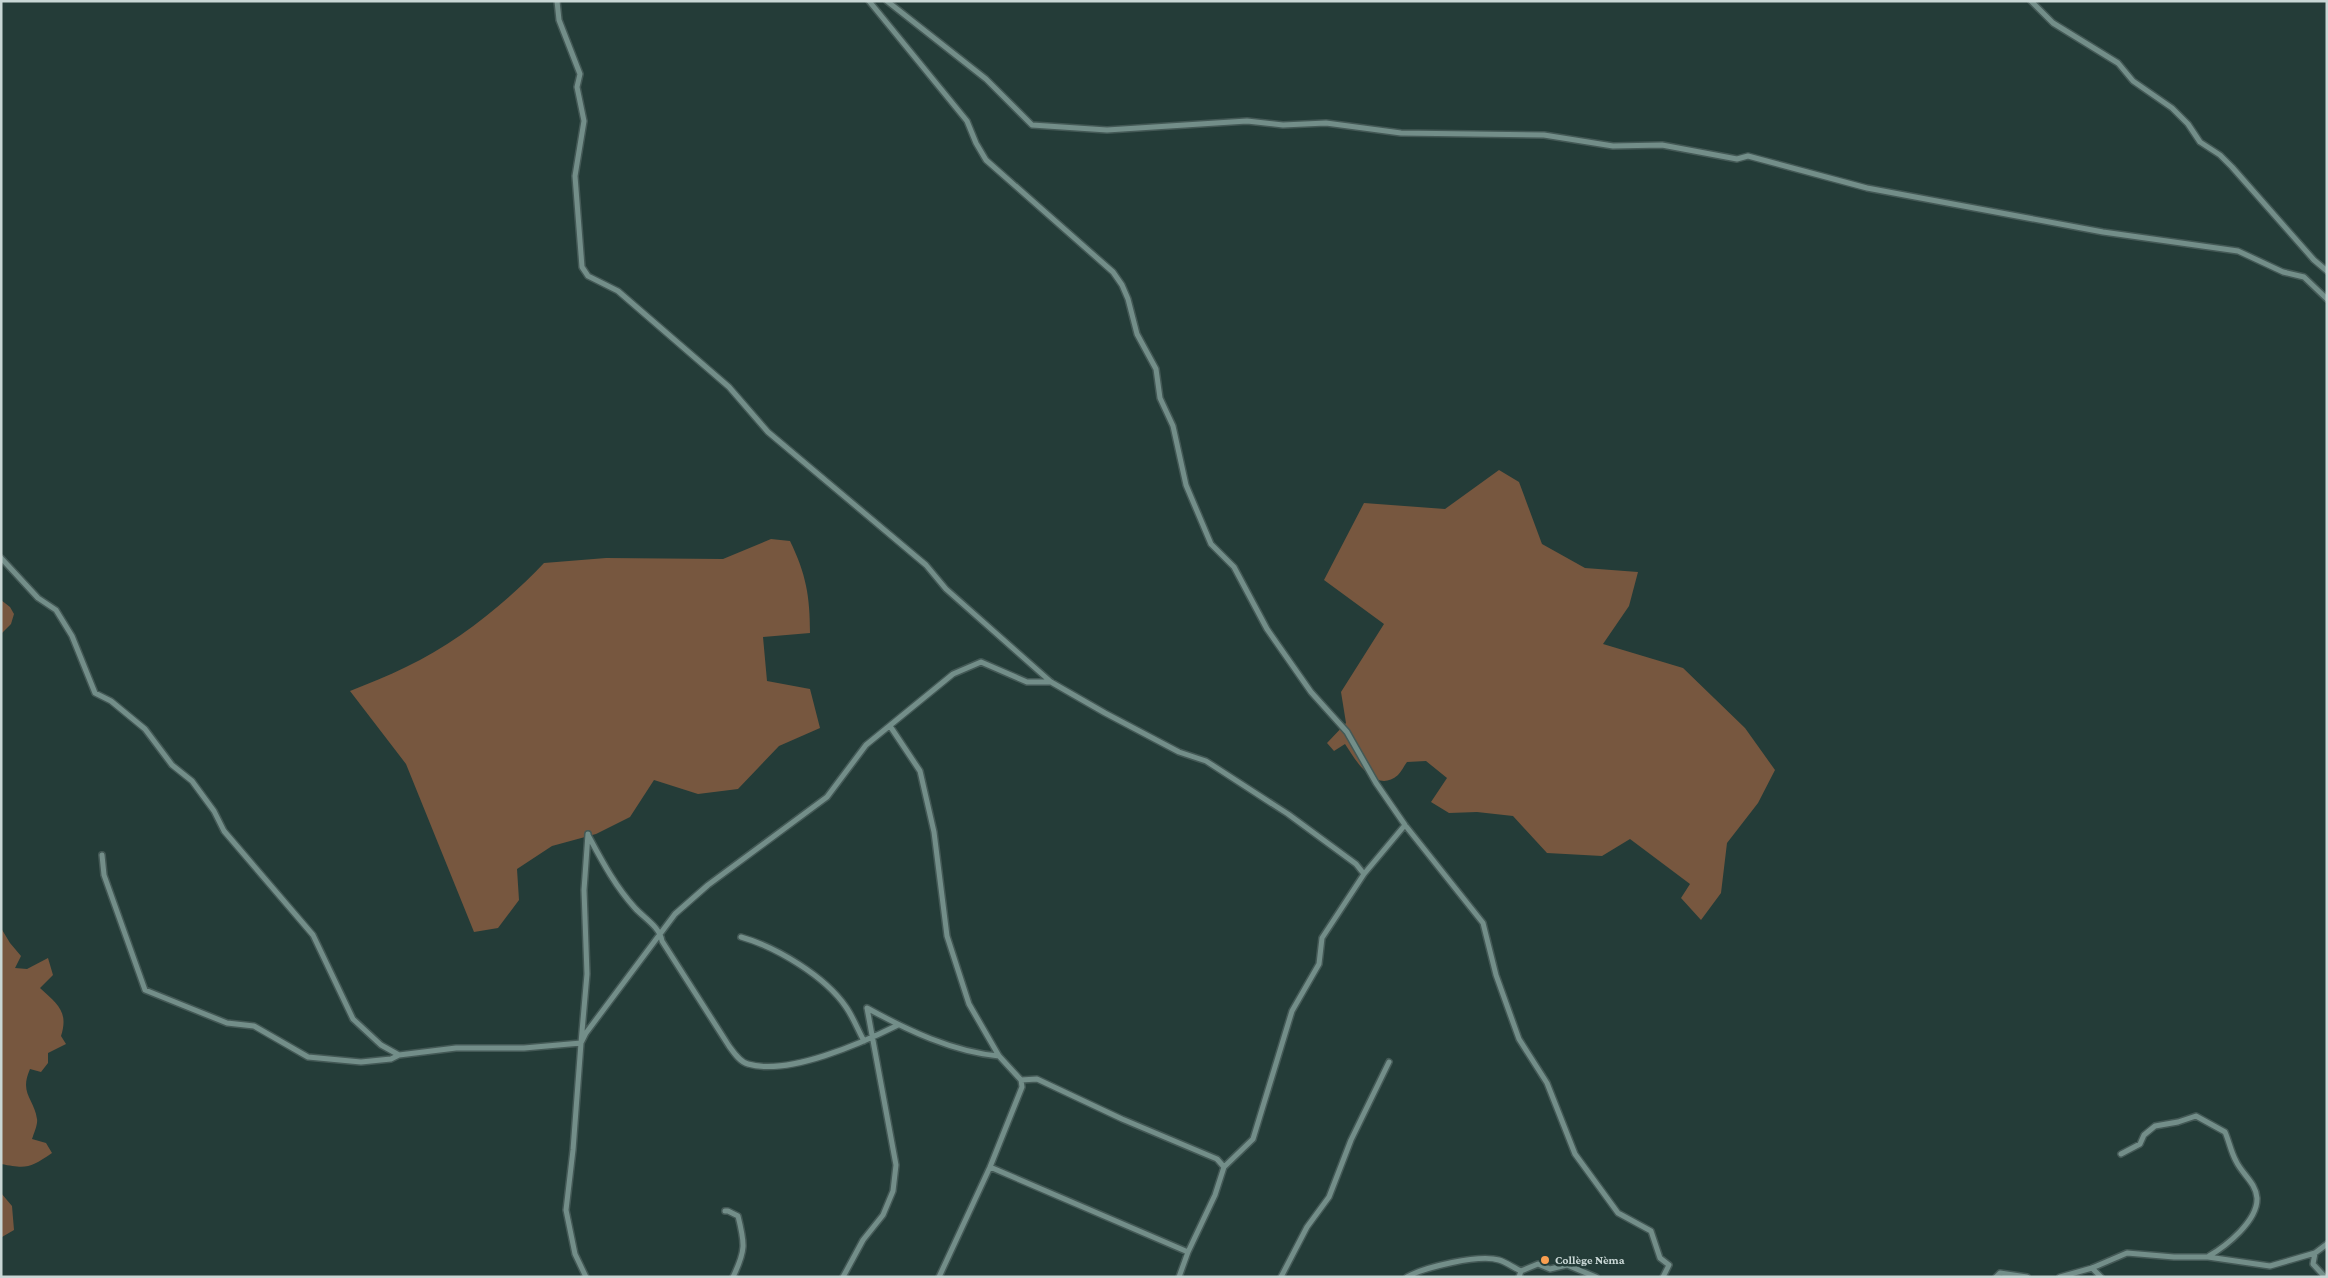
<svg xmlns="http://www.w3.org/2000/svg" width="2328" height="1278" viewBox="0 0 2328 1278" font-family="'Crimson Pro',serif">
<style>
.green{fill:#77573f}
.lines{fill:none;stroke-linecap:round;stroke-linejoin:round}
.minor-casing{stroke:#445956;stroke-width:8}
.minor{stroke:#738e89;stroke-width:5}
.poi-dot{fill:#fa9f50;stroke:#243c38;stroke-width:2}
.labels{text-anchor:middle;stroke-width:5;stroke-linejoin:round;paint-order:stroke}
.poi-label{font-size:12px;font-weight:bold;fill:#c9d7d5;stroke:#243c38;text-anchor:start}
</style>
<rect width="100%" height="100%" fill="#243c38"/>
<!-- green -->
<path class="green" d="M 1499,470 L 1519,482 L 1542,544 L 1585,568 L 1638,572 L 1629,606 L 1603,644 L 1683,668 L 1745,728 L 1775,770 L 1758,803 L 1727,843 L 1721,893 L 1701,920 L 1681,898 L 1690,884 L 1630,839 L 1602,856 L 1547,853 L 1513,816 L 1477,812 L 1449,813 L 1431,802 L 1447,778 L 1426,761 L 1407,762 C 1404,766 1401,772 1398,775 C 1375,795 1355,759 1345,744 L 1334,751 L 1327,743 L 1346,723 L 1341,692 L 1384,624 L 1324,580 L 1364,503 L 1445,509 Z
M 771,539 L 790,541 C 806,574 810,596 810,633 L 763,637 L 767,681 L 810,689 L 820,728 L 779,746 L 738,789 L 698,794 L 654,780 L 630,817 L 596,834 L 552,846 L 517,869 L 519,900 L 498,928 L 474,932 L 406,764 L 350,691 C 369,683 388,676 406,667 C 458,642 505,604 544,563 L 606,558 L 723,559 Z
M 1,600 L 10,607 L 14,614 L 11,624 L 1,634 Z
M 1,928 L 10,943 L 21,956 L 15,968 L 27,969 L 48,958 L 53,975 L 40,988 C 57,1004 69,1011 61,1036 L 66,1044 L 48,1053 L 48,1063 L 41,1072 L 30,1069 C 19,1094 34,1098 37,1119 C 38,1124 34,1133 32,1139 L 46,1143 L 52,1153 C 30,1168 27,1169 1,1164 Z
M 1,1193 L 12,1206 L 14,1230 L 2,1237 Z"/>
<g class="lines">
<!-- minor casing -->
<g class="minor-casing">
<path id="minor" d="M 557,1 L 559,20 L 580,74 L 577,87 L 584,121 L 575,176 L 582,267 L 588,276 L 618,291 L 729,387 L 768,432 L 926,565 L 946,589 L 1051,682 L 1105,713 L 1179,752 L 1206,761 L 1288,814 L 1356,864 L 1364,874
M 869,1 L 967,121 L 976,143 L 986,160 L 1113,272 L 1122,285 L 1128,299 L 1137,334 L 1156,369 L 1160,398 L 1173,426 L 1186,485 L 1211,544 L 1234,567 L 1267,629 L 1311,692 L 1347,732 L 1376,783 L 1405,825 L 1483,923 L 1496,975 L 1519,1039 L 1547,1083 L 1575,1154 L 1618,1213 L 1651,1231 L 1660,1258 L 1669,1265 L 1663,1277
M 887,1 L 986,79 L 1032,125 L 1107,130 L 1247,121 L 1283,125 L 1326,123 L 1401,133 L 1544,135 L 1613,146 L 1662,145 L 1737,159 L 1748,156 L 1867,188 L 2103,232 L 2238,251 L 2283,272 L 2304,277 L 2327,299
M 2031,1 L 2053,23 L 2118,63 L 2133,81 L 2172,108 L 2188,124 L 2200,142 L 2220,155 L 2232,167 L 2314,260 L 2327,271
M 1,558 L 38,598 L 56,610 L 72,636 L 95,693 L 111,701 L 145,729 L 172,765 L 192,781 L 214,811 L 224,831 L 313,935 L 353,1019 L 381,1045 L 399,1055 L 456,1048 L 524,1048 L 581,1043 L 587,974 L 584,890 L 588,834
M 890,726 L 920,771 L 934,832 L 947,936 L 969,1004 L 999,1056 L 1021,1080 L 1022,1087 L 990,1167 L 939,1277
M 588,835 C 602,861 615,886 635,908 C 644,918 660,927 662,941 L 729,1046 C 734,1053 740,1062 748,1064 C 788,1076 862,1043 898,1025
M 102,855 L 104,875 L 145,990 L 227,1023 L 254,1026 L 308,1057 L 361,1062 L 391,1059 L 399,1055
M 741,937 C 776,947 825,976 846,1007 C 853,1017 858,1030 864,1041
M 867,1008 C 907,1030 953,1052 999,1056
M 1021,1080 L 1037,1079 L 1122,1119 L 1217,1159 L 1224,1167
M 2121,1154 L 2140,1144 L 2144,1135 L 2155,1126 L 2178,1122 L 2196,1116 L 2225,1132 C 2229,1141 2231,1152 2236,1161 C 2242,1174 2256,1183 2257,1198 C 2258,1221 2226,1246 2209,1256
M 990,1167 L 1188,1252
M 725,1211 L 728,1211 L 738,1216 C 745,1244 746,1250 733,1277
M 2315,1253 L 2313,1264 L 2325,1277
M 2092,1268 L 2101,1277
M 586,1277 L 575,1254 L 566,1210 L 573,1150 L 581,1043 L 586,1033 L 675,914 L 708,885 L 827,797 L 866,745 L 953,674 L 981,662 L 1027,682 L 1051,682
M 843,1277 L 863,1240 L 883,1215 L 893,1191 L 896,1165 L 867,1008
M 1179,1277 L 1188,1252 L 1215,1195 L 1224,1167 L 1253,1139 L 1292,1011 L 1319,964 L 1322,938 L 1364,874 L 1405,825
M 1281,1277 L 1307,1227 L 1329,1197 L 1351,1140 L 1389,1062
M 1407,1277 C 1425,1267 1479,1254 1499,1260 C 1506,1262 1514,1268 1521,1271
M 1519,1277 L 1521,1271 L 1538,1264 L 1550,1269 L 1567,1265 L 1596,1277
M 1996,1277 L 2000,1273 L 2027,1277
M 2060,1277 L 2092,1268 L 2127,1253 L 2174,1257 L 2208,1257 L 2270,1266 L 2315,1253 L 2327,1244"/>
</g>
<!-- minor -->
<use href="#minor" class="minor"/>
</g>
<!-- markers -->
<circle class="poi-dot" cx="1545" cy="1260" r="5"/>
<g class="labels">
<!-- poi labels -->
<g class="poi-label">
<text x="1555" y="1264">Collège Nèma</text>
</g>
</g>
<!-- border -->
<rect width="2328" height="1278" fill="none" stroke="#c9d7d5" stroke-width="5"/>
</svg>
